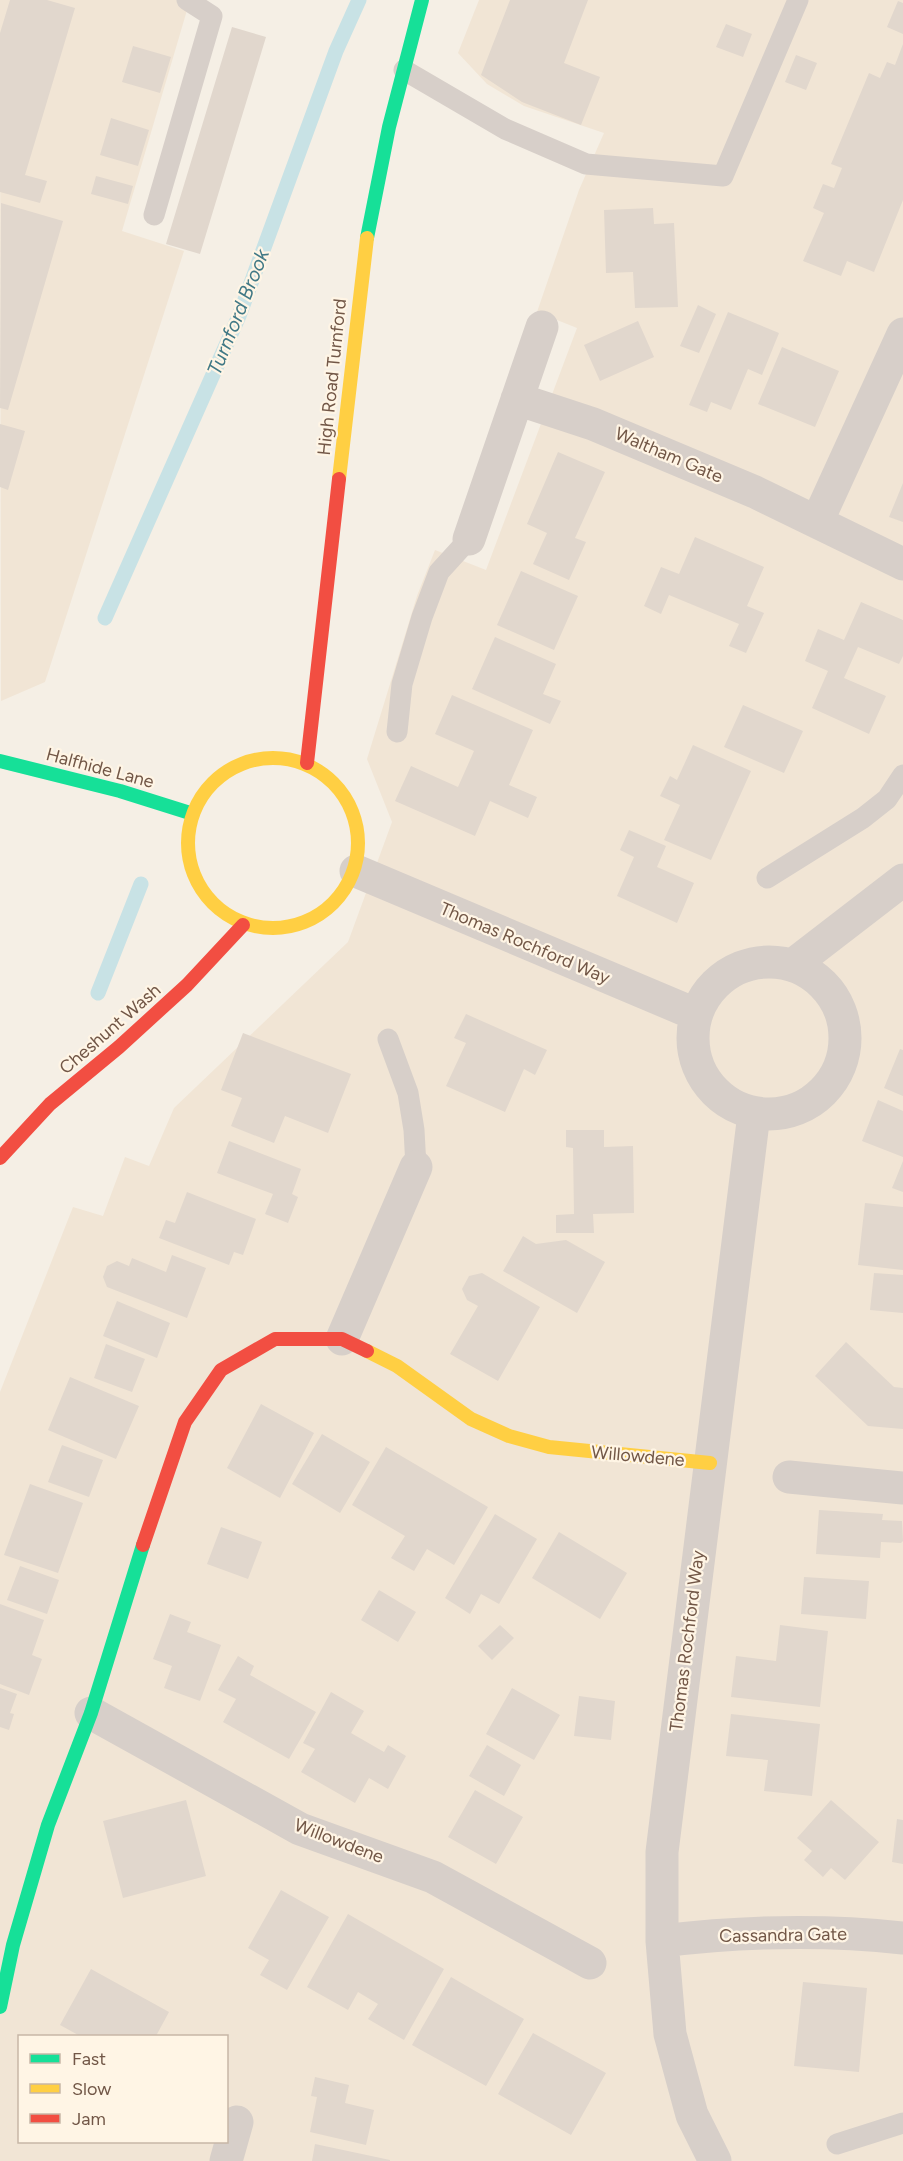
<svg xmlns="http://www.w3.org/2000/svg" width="903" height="2161" viewBox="0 0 903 2161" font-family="Figtree,sans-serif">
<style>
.residential{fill:#f1e5d5;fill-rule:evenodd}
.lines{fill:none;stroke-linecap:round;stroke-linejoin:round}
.stream{stroke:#c8e2e5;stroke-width:15}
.building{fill:#e1d7cd}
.lane{stroke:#d7cfc9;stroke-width:21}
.street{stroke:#d7cfc9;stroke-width:33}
.fast{stroke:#16e098;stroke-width:14}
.slow{stroke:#ffcf43;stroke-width:14}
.jam{stroke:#f24e42;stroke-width:14}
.labels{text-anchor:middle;stroke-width:4.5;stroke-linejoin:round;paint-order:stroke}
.street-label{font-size:18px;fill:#725747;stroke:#fff5e5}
.water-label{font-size:20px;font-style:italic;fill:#417986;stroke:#fff5e5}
</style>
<rect width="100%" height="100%" fill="#f5efe5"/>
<!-- residential -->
<path class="residential" d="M 0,0 L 190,0 L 122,231 L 184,251 L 45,682 L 1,701 Z
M 479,0 L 903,0 L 903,2161 L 0,2161 L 0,1392 L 73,1207 L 103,1216 L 125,1157 L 149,1166 L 174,1108 L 348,942 L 392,822 L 367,759 L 417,596 L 435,550 L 486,570 L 577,328 L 537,312 L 579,190 L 604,133 L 524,106 L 487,84 L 458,53 ZM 20,2036 L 226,2036 L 226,2142 L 20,2142 Z"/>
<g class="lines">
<!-- stream -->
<path class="stream" d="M 105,618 L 239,316 L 336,51 L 359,0
M 98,993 L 141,884"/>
</g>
<!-- building -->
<path class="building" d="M 10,0 L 47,0 L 75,8 L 25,175 L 47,181 L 40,203 L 0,192 L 0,33 Z
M 510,0 L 588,0 L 564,63 L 600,77 L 581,125 L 522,102 L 481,75 Z
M 898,1 L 903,3 L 903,34 L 887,27 Z
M 726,24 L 752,34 L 743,57 L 716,47 Z
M 232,27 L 266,37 L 200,254 L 166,244 Z
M 903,44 L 903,200 L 874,272 L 847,261 L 841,276 L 803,261 L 824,213 L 813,208 L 823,184 L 834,188 L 842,168 L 831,164 L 869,73 L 880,78 L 887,62 L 895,65 Z
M 133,46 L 171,57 L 160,93 L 122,82 Z
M 796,55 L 817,63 L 806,90 L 785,82 Z
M 111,118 L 149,130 L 138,166 L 100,155 Z
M 96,176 L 133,186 L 128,204 L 91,194 Z
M 1,203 L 63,221 L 8,410 L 0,408 Z
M 653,208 L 654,224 L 674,223 L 678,307 L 635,308 L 633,272 L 606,273 L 604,210 Z
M 698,305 L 716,314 L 699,353 L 680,346 Z
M 728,312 L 779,333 L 762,375 L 748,369 L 731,410 L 711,402 L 707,412 L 689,405 Z
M 638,321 L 654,357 L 600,381 L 584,345 Z
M 782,347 L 839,371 L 815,427 L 758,404 Z
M 0,424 L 25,431 L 8,490 L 0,487 Z
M 558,452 L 605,472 L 575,538 L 586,542 L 569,580 L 533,564 L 547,533 L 527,524 Z
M 903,483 L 903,522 L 889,517 Z
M 695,537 L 764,567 L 747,606 L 764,613 L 746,653 L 729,646 L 739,624 L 669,595 L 661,614 L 644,606 L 661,567 L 679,574 Z
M 521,571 L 578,596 L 554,650 L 497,625 Z
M 861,602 L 903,620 L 903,656 L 899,664 L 858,647 L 844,678 L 886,696 L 869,734 L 812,708 L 828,671 L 805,661 L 818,629 L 844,640 Z
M 495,637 L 556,664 L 543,694 L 561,701 L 550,724 L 472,689 Z
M 452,695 L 533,730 L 509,785 L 537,797 L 528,818 L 490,801 L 475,836 L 395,801 L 411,766 L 458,787 L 474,751 L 435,734 Z
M 743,705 L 803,731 L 784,773 L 724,747 Z
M 693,745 L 751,771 L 711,860 L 664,840 L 680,805 L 660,796 L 670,776 L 677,780 Z
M 629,830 L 666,846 L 657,867 L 694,883 L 677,923 L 617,896 L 634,857 L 620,850 Z
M 466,1014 L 547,1050 L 535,1075 L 524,1069 L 505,1112 L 446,1086 L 466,1043 L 454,1038 Z
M 243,1033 L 351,1074 L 328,1133 L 285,1116 L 274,1143 L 231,1126 L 242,1098 L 221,1090 Z
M 900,1049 L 903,1050 L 903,1096 L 884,1088 Z
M 878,1100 L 903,1111 L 903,1157 L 862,1141 Z
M 566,1130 L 604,1130 L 604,1147 L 633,1146 L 634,1213 L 593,1214 L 594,1233 L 556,1233 L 556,1215 L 574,1214 L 573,1148 L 566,1147 Z
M 229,1141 L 301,1169 L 292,1194 L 298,1197 L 288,1223 L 265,1214 L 273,1194 L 217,1173 Z
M 903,1161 L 903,1192 L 892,1188 Z
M 187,1192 L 256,1219 L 243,1255 L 234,1252 L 229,1265 L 159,1238 L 166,1220 L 175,1223 Z
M 865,1203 L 903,1207 L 903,1270 L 858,1265 Z
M 523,1236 L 536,1244 L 566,1240 L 605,1262 L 577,1313 L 503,1271 Z
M 172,1255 L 206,1268 L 187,1318 L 107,1287 L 103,1277 L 107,1266 L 117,1261 L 129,1266 L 132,1258 L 166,1272 Z
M 482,1273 L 540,1307 L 498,1381 L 450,1354 L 478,1306 L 467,1300 L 462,1289 L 469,1276 Z
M 874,1273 L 903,1275 L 903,1313 L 870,1310 Z
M 117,1301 L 170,1323 L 157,1358 L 103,1336 Z
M 846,1342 L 894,1387 L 903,1388 L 903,1429 L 868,1426 L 815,1376 Z
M 106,1344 L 145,1359 L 132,1392 L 94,1378 Z
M 70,1377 L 139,1406 L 116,1459 L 48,1430 Z
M 261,1404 L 314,1433 L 280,1498 L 227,1468 Z
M 322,1434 L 370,1462 L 340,1513 L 292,1484 Z
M 62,1445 L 103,1460 L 89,1497 L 48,1482 Z
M 386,1447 L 488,1507 L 454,1565 L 427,1549 L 414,1571 L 391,1558 L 405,1536 L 352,1505 Z
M 30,1484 L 83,1503 L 58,1573 L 4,1555 Z
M 819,1510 L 883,1514 L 882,1520 L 902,1521 L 903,1541 L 901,1543 L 881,1542 L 880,1558 L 816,1554 Z
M 495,1514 L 537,1539 L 499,1604 L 481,1594 L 470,1614 L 445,1598 Z
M 221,1527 L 262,1542 L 248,1579 L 207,1564 Z
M 559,1532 L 627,1573 L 600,1619 L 532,1578 Z
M 20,1566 L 59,1580 L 47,1614 L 7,1600 Z
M 804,1577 L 869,1581 L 866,1619 L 801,1614 Z
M 379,1590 L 416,1612 L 398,1642 L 361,1620 Z
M 0,1604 L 44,1620 L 32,1655 L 42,1659 L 29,1695 L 0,1684 Z
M 170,1614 L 191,1622 L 187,1632 L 221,1645 L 200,1701 L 164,1688 L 172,1666 L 153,1659 Z
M 500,1625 L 514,1638 L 492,1660 L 478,1646 Z
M 780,1625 L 828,1631 L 820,1707 L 731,1697 L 736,1656 L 776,1661 Z
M 238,1656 L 254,1666 L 250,1675 L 316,1712 L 289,1759 L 223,1722 L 236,1699 L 218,1690 Z
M 0,1688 L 17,1694 L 10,1713 L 14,1714 L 9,1730 L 0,1727 Z
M 512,1688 L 560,1715 L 534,1760 L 486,1734 Z
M 331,1692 L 364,1711 L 351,1733 L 384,1752 L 388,1745 L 406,1756 L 388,1789 L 369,1778 L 355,1803 L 301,1772 L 315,1749 L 303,1743 Z
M 579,1696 L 615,1701 L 611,1740 L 574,1736 Z
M 731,1714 L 820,1724 L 812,1796 L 764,1791 L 768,1760 L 726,1756 Z
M 487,1745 L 521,1765 L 504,1796 L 469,1776 Z
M 475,1790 L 523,1817 L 496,1864 L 448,1837 Z
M 186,1800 L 206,1876 L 123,1898 L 103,1821 Z
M 831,1800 L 879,1842 L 845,1880 L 831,1868 L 823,1877 L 804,1860 L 812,1851 L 797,1838 Z
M 897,1819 L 903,1820 L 903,1864 L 892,1862 Z
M 281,1890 L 329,1917 L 287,1990 L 260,1975 L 269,1960 L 248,1948 Z
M 348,1914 L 444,1969 L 404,2040 L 368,2019 L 378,2004 L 358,1992 L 348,2010 L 307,1987 Z
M 91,1969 L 169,2012 L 156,2036 L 80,2036 L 60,2025 Z
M 451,1977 L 524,2019 L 486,2086 L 412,2045 Z
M 803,1982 L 867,1988 L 859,2072 L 794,2066 Z
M 533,2033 L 606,2073 L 571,2135 L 498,2094 Z
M 315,2077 L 349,2085 L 345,2103 L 374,2110 L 366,2145 L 310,2132 L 317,2097 L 311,2096 Z
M 315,2144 L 390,2160 L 390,2161 L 312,2161 Z"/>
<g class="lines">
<!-- lane -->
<path class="lane" d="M 404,70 L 505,129 L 586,164 L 723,176 L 798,0
M 154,215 L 212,16 L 187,0
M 397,732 L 402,684 L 422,617 L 439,572 L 469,539
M 767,878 L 863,818 L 887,799 L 903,775
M 388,1039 L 408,1093 L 414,1130 L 416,1167
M 837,2144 L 903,2123"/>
<!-- street -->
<path class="street" d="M 517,399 L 593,424 L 755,492 L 903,564
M 817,522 L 903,334
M 469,539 L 542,327
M 356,871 L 695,1014
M693 1038a76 76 0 1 1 152 0a76 76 0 1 1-152 0Z
M 794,964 L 903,880
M 342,1339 L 416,1167
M 789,1477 L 903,1488
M 91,1713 L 300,1829 L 433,1877 L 590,1963
M 662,1941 C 744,1931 821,1929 903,1938
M 226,2161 L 237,2122
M 715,2161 L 692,2115 L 670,2034 L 662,1941 L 662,1852 L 754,1114"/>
<!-- fast -->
<path class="fast" d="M 367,238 L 389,127 L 422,0
M 0,761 L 120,791 L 190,813
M 0,2007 L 13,1945 L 48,1825 L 91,1713 L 143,1545"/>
<!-- slow -->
<path class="slow" d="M 339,479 L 367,238
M188 843a85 85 0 1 1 170 0a85 85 0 1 1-170 0Z
M 367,1351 L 397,1366 L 471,1419 L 509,1436 L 549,1447 L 710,1463"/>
<!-- jam -->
<path class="jam" d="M 307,763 L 339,479
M 0,1158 L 50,1104 L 119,1047 L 187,985 L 243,925
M 143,1545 L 185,1422 L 221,1370 L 275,1339 L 342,1339 L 367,1351"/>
</g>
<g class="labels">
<!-- street labels -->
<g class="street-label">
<text transform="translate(332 377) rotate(-84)" y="6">High Road Turnford</text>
<text transform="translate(669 455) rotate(23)" y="6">Waltham Gate</text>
<text transform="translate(100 768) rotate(15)" y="6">Halfhide Lane</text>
<text transform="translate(525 943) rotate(23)" y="6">Thomas Rochford Way</text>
<text transform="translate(110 1029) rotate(-41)" y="6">Cheshunt Wash</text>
<text transform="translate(638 1456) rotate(5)" y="6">Willowdene</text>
<text transform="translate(687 1641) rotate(-83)" y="6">Thomas Rochford Way</text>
<text transform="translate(339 1841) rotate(21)" y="6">Willowdene</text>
<text transform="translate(783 1935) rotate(-1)" y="6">Cassandra Gate</text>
</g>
<!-- water labels -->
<g class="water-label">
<text transform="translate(238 312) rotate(-68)" y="7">Turnford Brook</text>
</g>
</g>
<!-- legend -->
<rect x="18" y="2035" width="210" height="108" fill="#fff5e5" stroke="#c7b6a6" stroke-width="1.5"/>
<rect x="30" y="2054" width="30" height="9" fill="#16e098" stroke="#c7b6a6" stroke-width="1.5"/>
<text x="72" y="2065" font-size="18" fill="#725747">Fast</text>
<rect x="30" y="2084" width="30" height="9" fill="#ffcf43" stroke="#c7b6a6" stroke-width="1.5"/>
<text x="72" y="2095" font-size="18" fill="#725747">Slow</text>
<rect x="30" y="2114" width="30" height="9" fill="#f24e42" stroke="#c7b6a6" stroke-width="1.5"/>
<text x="72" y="2125" font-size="18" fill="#725747">Jam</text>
</svg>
